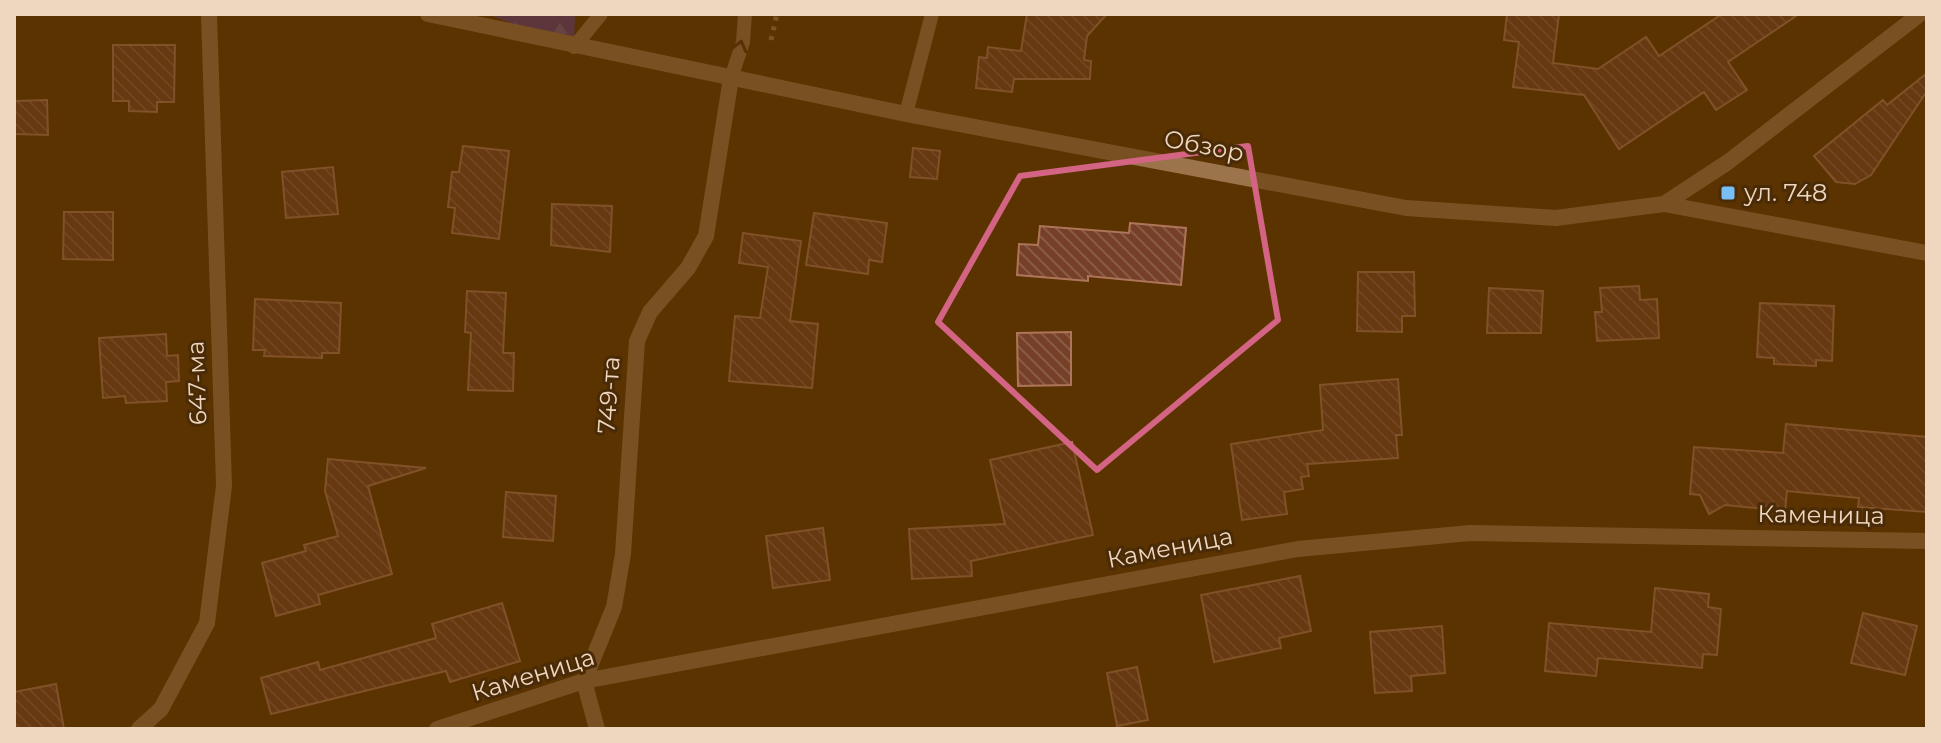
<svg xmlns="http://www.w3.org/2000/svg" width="1941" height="743" viewBox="0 0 1941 743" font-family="Montserrat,sans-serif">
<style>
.forest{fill:url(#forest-firs)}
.building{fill:url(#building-back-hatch);stroke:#af755a;stroke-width:2}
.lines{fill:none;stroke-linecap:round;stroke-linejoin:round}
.path{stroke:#9c7b54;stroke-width:5;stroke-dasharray:4 6;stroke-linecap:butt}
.service{stroke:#9c744c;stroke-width:14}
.minor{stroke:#9c744c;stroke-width:16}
.tertiary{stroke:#9c744c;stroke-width:16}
.oneway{stroke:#52320e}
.marked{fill:none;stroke:#d46483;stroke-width:6;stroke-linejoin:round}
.poi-dot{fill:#7abef8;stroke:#4a2b07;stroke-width:3}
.labels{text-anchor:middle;stroke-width:6;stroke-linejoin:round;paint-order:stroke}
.street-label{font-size:24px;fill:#eed6bf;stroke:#4a2b07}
.poi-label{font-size:24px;fill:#eed6bf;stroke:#4a2b07;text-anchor:start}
</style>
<defs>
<pattern id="forest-firs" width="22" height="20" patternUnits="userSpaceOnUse" patternTransform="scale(2)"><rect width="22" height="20" fill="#603b84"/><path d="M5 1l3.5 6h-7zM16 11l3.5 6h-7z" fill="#775794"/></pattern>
<pattern id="building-back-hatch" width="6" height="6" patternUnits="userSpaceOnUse" patternTransform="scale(2)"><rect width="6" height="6" fill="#754027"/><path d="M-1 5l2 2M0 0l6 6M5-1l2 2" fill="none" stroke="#895b45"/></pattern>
</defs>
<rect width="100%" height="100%" fill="#5b3300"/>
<!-- forest -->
<path class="forest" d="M 487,14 L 575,14 L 574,47 Z"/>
<!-- building -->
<path class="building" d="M 1027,14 L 1107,14 L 1087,36 L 1084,60 L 1091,61 L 1090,79 L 1014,79 L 1012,92 L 976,88 L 979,57 L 987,58 L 988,47 L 1021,51 Z
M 1507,14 L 1559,14 L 1553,63 L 1598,69 L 1646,37 L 1659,56 L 1722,14 L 1799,14 L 1728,62 L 1747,90 L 1716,110 L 1704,92 L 1619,149 L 1584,95 L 1513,87 L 1519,42 L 1504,40 Z
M 113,45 L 175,45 L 174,102 L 157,102 L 157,112 L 129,111 L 129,101 L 113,101 Z
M 1927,73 L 1927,91 L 1871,175 L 1855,184 L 1836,182 L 1814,156 L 1883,100 L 1887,105 Z
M 47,100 L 48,135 L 14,134 L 14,101 Z
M 463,146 L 509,151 L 499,239 L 452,233 L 455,208 L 448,207 L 452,172 L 459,172 Z
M 913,148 L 940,151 L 937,179 L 910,177 Z
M 333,167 L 338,214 L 286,218 L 282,172 Z
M 552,204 L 612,206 L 610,252 L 551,245 Z
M 64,212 L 113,212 L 113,260 L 63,259 Z
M 814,213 L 887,223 L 882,262 L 869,260 L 868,274 L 806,265 Z
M 1130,223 L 1186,228 L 1181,285 L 1088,276 L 1088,281 L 1017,275 L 1019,244 L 1038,245 L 1040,226 L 1129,233 Z
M 743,233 L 801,241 L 790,321 L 818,324 L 812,388 L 729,381 L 735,316 L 760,318 L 768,267 L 739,263 Z
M 1358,272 L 1414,272 L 1415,316 L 1402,316 L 1402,332 L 1357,331 Z
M 1639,286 L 1640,300 L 1657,299 L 1659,338 L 1597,341 L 1595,312 L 1602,312 L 1600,288 Z
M 1489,288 L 1543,291 L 1541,333 L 1487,333 Z
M 467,291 L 506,293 L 503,353 L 514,353 L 513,391 L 468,390 L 471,333 L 465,332 Z
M 255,299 L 341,303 L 339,353 L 322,353 L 322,358 L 264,356 L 265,350 L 253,350 Z
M 1760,303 L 1834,306 L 1832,361 L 1816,360 L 1816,366 L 1774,364 L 1774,358 L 1757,357 Z
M 1071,332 L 1071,385 L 1018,386 L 1017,333 Z
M 166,334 L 167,356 L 178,355 L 179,381 L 166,382 L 167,401 L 126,403 L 125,396 L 103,398 L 99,338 Z
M 1398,379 L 1402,435 L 1396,435 L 1398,458 L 1307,464 L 1309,476 L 1301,477 L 1303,489 L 1284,492 L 1287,514 L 1242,520 L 1231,444 L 1323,430 L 1320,385 Z
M 1786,424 L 1927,437 L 1927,512 L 1858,507 L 1859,498 L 1787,491 L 1785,511 L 1725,505 L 1709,514 L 1700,495 L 1690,494 L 1694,447 L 1783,453 Z
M 1072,442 L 1093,535 L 971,561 L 972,576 L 912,579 L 909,529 L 1005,524 L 990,460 Z
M 328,459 L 426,468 L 368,486 L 392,574 L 318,595 L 320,604 L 276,616 L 262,563 L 306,551 L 304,545 L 338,536 L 325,491 Z
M 506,492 L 556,496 L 553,541 L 503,537 Z
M 823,528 L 830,580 L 773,588 L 766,536 Z
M 1300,576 L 1311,631 L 1279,638 L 1281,648 L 1214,662 L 1201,595 Z
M 1655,588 L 1709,594 L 1708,607 L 1721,609 L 1717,655 L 1703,654 L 1702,668 L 1598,658 L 1596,676 L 1545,671 L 1549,623 L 1651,632 Z
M 502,603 L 520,661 L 450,682 L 446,671 L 271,714 L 261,678 L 318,662 L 320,670 L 436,638 L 432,624 Z
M 1863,613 L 1917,626 L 1905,675 L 1851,663 Z
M 1442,626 L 1445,673 L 1411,676 L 1412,691 L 1375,693 L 1370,632 Z
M 1137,667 L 1148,720 L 1117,726 L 1107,673 Z
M 56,684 L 64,729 L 14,729 L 14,692 Z"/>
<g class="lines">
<!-- path -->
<path class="path" d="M 771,40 L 777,14"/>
<!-- service -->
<path class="service" d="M 574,47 L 601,14
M 731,78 L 743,42 L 745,14
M 906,114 L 932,14"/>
<!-- minor -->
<path class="minor" d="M 1664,204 L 1927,253
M 139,729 L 161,709 L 207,623 L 224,486 L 209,14
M 437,729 L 584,681 L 1298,549 L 1470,533 L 1927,541
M 597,729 L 584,681 L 614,607 L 623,554 L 637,341 L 650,312 L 688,268 L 706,236 L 731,78"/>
<!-- tertiary -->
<path class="tertiary" d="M 428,14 L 906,114 L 1406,208 L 1556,218 L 1664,204 L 1728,162 L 1920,14"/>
</g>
<!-- one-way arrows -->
<defs><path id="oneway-chevron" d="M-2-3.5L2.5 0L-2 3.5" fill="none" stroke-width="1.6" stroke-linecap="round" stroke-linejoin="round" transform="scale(2)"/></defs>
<use class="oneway" href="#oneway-chevron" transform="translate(740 46) rotate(-76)"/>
<!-- marked area -->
<path d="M0 0H1941V743H0ZM 1248,146 L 1278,320 L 1097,470 L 938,322 L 1020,176 Z" fill="#5b3300" fill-opacity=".55" fill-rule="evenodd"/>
<path class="marked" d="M 1248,146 L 1278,320 L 1097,470 L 938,322 L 1020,176 Z"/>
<!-- markers -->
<rect class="poi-dot" x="1720" y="185" width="16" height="16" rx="4"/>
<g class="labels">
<!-- street labels -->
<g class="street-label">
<text transform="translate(1204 146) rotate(11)" y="8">Обзор</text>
<text transform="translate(197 383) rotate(-92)" y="8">647-ма</text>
<text transform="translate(609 395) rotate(-86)" y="8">749-та</text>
<text transform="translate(1821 515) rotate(1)" y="8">Каменица</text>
<text transform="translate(1170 548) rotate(-11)" y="8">Каменица</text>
<text transform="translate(533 675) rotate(-17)" y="8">Каменица</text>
</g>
<!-- poi labels -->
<g class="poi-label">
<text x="1744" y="201">ул. 748</text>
</g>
</g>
<!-- border -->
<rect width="1941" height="743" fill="none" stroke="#eed6bf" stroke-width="32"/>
</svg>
